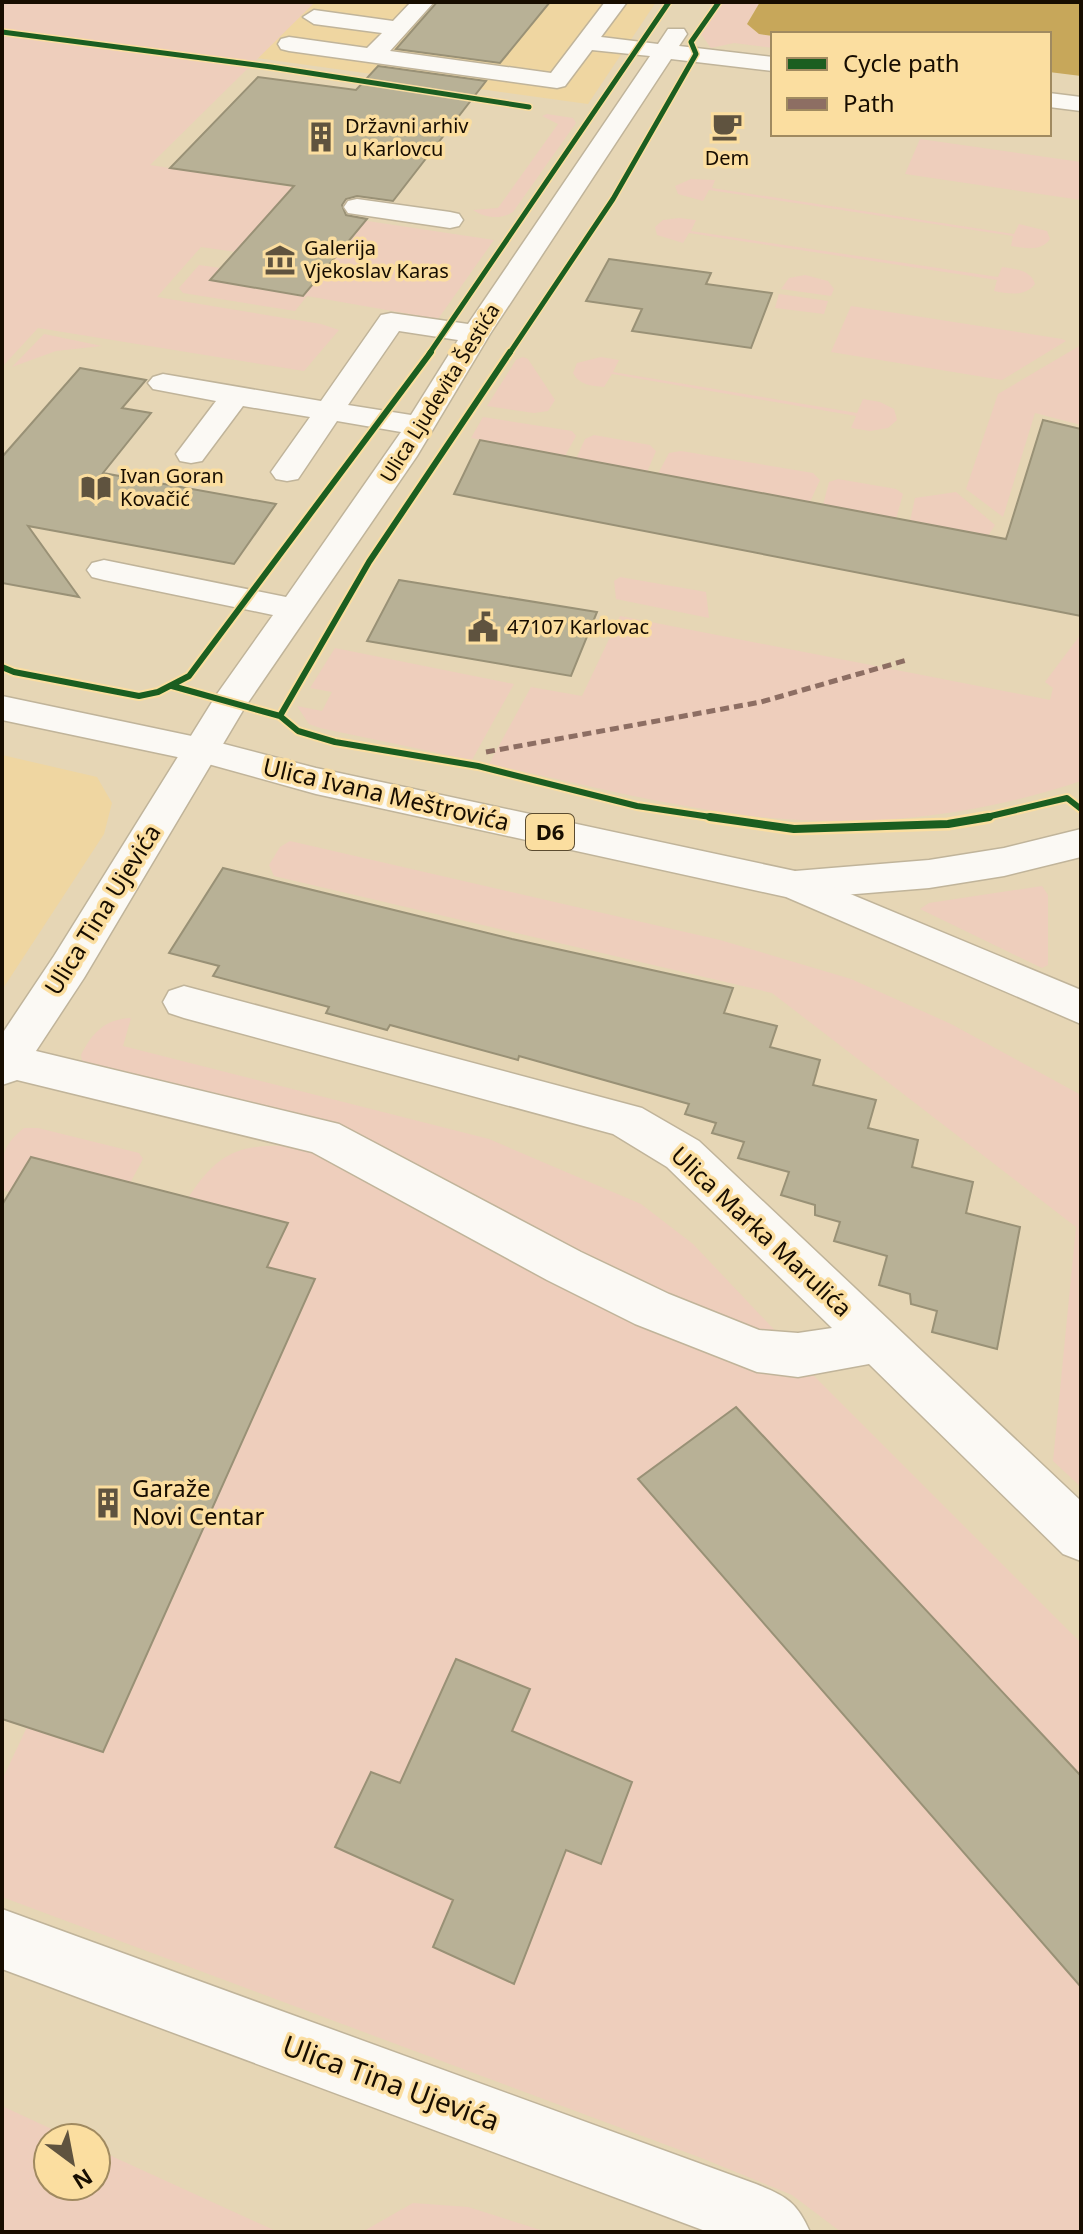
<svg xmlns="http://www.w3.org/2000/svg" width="1083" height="2234" viewBox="0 0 1083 2234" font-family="'Noto Sans',sans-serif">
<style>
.built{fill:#efd6a1}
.green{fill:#eecebc}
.water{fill:#c7a75a}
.building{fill:#b8b196;stroke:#999176;stroke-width:2}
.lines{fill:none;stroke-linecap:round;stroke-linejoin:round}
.minor-casing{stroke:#c0b49a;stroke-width:3}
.major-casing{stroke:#c0b49a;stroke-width:3}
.minor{fill:#fbf9f4;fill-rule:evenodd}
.major{fill:#fbf9f4;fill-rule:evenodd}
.quiet{stroke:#8d6e63;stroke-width:5;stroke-dasharray:9 5;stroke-linecap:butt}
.cycleway-far2-casing{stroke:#fbdea0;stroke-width:8}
.cycleway-far1-casing{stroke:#fbdea0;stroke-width:10}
.cycleway-casing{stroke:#fbdea0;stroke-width:13}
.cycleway-far2{stroke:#1b5e20;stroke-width:5}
.cycleway-far1{stroke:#1b5e20;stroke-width:6}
.cycleway{stroke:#1b5e20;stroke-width:8}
.labels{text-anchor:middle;stroke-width:7;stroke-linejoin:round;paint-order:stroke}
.far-poi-label{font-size:20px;fill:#170d00;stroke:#fbdea0;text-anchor:start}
.far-street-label{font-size:20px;fill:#170d00;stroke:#fbdea0}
.shield{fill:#fbdea0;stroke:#5b4c30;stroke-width:2}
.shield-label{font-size:22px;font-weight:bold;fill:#170d00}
.street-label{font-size:24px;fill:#170d00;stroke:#fbdea0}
.poi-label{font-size:24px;fill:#170d00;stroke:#fbdea0;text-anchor:start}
.near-street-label{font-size:28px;fill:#170d00;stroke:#fbdea0}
</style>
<rect width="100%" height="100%" fill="#e6d6b5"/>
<!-- built -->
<path class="built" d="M 315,2 L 656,2 L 588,104 L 257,58 Z
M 2,755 L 97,777 L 112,803 L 104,834 L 2,990 Z"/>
<!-- green -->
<path class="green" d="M 2,2 L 315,2 L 150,165 L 350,196 L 334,216 L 494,240 L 438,319 L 307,296 L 295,311 L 183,293 L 179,288 L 199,265 L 220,268 L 211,280 L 303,296 L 236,252 L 201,247 L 157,297 L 321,324 L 339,330 L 304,371 L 38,328 L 2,367 Z
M 722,2 L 760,2 L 747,24 L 759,34 L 773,36 L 773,48 L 734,43 L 711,48 L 701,34 Z
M 547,114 L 573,118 L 576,123 L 513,212 C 500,220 485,218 473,210 L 498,208 L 558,124 L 542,116 Z
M 920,139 L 1081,162 L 1081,200 L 905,174 Z
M 691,179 L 715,180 L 712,188 L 1014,234 L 1019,224 L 1047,231 L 1050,239 C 1041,252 1025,248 1011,246 L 1013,236 L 709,190 L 703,201 L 678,194 L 675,186 Z
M 679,218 L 696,220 L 691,231 L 998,277 L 1002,267 C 1015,269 1031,270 1035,284 C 1025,297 1009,294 994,291 L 997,280 L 689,233 L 683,243 L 657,235 L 655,227 L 663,220 Z
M 805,275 L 828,281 L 834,289 L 831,296 L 781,289 L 789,278 Z
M 779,294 L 828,301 L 824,314 L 775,308 Z
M 851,306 L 1062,339 L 1066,341 L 1002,380 L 831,352 Z
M 44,334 L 102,346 L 56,351 L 12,367 Z
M 1081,345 L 1081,425 L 1035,413 L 1003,517 L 966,489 L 998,394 Z
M 523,357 L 528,359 L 555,400 L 548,411 L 534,413 L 487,406 L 516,360 Z
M 601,357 L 619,360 L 613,372 L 857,413 L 863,399 L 880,402 L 894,409 L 897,420 L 888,428 L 870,431 L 851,428 L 856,416 L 612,374 L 604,387 C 592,386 579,385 573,373 L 577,363 Z
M 483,417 L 572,431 L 576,436 L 565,456 L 471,438 Z
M 594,435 L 650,445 L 656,451 L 647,472 L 576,459 L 585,439 Z
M 681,451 L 813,473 L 820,480 L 810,502 L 658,474 L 669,453 Z
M 838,479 L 896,489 L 903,494 L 896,519 L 823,505 L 829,482 Z
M 956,492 L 995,525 L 988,536 L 910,521 L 915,498 Z
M 620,577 L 706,592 L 709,618 L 616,599 L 614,581 Z
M 620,616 L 1050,700 L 1053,688 L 1045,682 L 1081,634 L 1081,781 C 974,817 858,830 745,815 C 659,805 574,782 489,764 L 531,687 L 582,696 Z
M 335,648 L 514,684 L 472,760 L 320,728 L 309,724 L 297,706 L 322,711 L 332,692 L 310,688 Z
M 290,841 L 720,940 L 851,979 L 951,1024 L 1081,1095 L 1081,1487 L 1053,1461 L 1076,1227 L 772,993 L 274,876 L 269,865 L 280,847 Z
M 1042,886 L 1048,895 L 1048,965 L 1042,968 L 920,909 L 929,903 Z
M 131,1018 L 123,1046 L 489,1139 L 641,1204 L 693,1244 L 784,1340 L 705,1319 L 351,1139 L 83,1065 L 81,1055 C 92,1033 105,1019 131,1018 Z
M 24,1128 L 38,1128 L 139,1153 L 143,1159 L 130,1183 L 10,1192 L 2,1190 C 2,1159 0,1147 24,1128 Z
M 298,1146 L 328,1155 L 811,1373 L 1081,1643 L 1081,2232 L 841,2232 L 792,2195 L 704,2159 L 2,1897 L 2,1780 L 27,1727 L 103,1752 L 314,1279 L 267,1267 L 288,1223 L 188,1198 C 220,1149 241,1144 298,1146 Z
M 2,2106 L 71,2138 L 48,2138 L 48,2186 L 96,2186 L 96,2149 L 278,2232 L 2,2232 Z
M 413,2203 L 468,2207 L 547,2232 L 362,2232 Z"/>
<!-- water -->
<path class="water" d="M 760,2 L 1081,2 L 1081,76 L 1049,72 L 1049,34 L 773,36 L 759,34 L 747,24 Z"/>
<!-- building -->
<path class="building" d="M 437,2 L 550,2 L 500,63 L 396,49 Z
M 378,66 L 486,81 L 393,201 L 357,196 L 346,199 L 342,205 L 346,215 L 367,219 L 303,296 L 210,280 L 294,186 L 170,168 L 258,77 L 356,90 Z
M 609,259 L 711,273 L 706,284 L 772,293 L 751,348 L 632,331 L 642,309 L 586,301 Z
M 80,368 L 146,380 L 122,408 L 151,413 L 103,473 L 276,504 L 234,564 L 28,526 L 79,597 L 2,583 L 2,457 Z
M 1043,420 L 1081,429 L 1081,616 L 454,494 L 480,440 L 1006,539 Z
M 399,580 L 597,612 L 571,676 L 367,641 Z
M 223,868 L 512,939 L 733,988 L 724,1013 L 777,1026 L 770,1047 L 820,1060 L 813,1085 L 876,1100 L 868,1128 L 918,1140 L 912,1167 L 973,1182 L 966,1213 L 1020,1227 L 997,1349 L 932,1332 L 937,1311 L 911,1304 L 910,1294 L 879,1285 L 887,1256 L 834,1241 L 840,1222 L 815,1215 L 815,1205 L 781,1195 L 789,1172 L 738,1158 L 744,1142 L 712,1133 L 716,1123 L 685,1114 L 689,1104 L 519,1056 L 518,1060 L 390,1025 L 387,1030 L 326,1013 L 329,1007 L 213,976 L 219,966 L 169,953 Z
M 31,1157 L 288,1223 L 267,1267 L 315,1279 L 103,1752 L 2,1719 L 2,1205 Z
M 736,1407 L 1081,1776 L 1081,1987 L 638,1479 Z
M 456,1659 L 530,1689 L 512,1731 L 632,1782 L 601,1864 L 566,1850 L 514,1984 L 433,1947 L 453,1900 L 335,1847 L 371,1772 L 400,1783 Z"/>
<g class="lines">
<!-- minor casing -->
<g class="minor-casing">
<path id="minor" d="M 411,2 L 434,2 L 390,51 L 551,73 L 605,2 L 627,2 L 601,37 L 658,44 L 668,29 L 684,29 L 687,34 L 679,46 L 773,57 L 773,71 L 671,59 L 490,334 L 417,456 L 245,707 L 84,978 L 36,1051 L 339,1124 L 581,1252 L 669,1294 L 759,1330 L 798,1333 L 832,1328 L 667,1167 L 613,1134 L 184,1018 L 169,1013 L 163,1002 L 169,991 L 184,986 L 642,1108 L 699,1141 L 1081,1501 L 1081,1561 L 1063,1554 L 869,1364 L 798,1377 L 757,1372 L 635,1324 L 547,1280 L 312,1152 L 17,1080 L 2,1085 L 2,1034 L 54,956 L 217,694 L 273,615 L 104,580 L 92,577 L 87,570 L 92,563 L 104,560 L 286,597 L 401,432 L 337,421 L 298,479 L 287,481 L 276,479 L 271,472 L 310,417 L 243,406 L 202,461 L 191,463 L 180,461 L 176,454 L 216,401 L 153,389 L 148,383 L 153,377 L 163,374 L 321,401 L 381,315 L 391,313 L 468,324 L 650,56 L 592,50 L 565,86 L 557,88 L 289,51 L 281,49 L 278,44 L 281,39 L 289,37 L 367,48 L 382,33 L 314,24 L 303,17 L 314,10 L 393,21 ZM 399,331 L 458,340 L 411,415 L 348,405 Z
M 1049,93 L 1081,97 L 1081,111 L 1049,107 Z
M 357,199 L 450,212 L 459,214 L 463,220 L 459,226 L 450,228 L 348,213 L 344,207 L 348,201 Z
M 1081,829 L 1081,857 L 1004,876 L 929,888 L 795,899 L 781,895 L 775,885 L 781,875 L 795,871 L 929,860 L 1004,848 Z
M 2,1909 L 756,2184 C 786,2196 797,2202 810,2232 L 708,2232 L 2,1969 Z"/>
</g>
<!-- major casing -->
<g class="major-casing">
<path id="major" d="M 2,696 L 201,738 L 316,768 L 795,871 L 1081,990 L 1081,1024 L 786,897 L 316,794 L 201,762 L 2,720 Z"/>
</g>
<!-- minor -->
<use href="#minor" class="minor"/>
<!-- major -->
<use href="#major" class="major"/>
<!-- quiet -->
<path class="quiet" d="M 486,752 L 761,702 L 907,660"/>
<!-- cycleway-far2 casing -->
<g class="cycleway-far2-casing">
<path id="cycleway-far2" d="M 2,32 L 271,67 L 529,107
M 429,354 L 669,2
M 509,354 L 613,199 L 696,54 L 691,42 L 719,2"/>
</g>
<!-- cycleway-far1 casing -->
<g class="cycleway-far1-casing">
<path id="cycleway-far1" d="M 2,667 L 14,672 L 139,696 L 158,692 L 189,676 L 431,352
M 172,686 L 280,716 L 298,731 L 335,742 L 478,766 L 637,806 L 724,819
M 280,716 L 369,562 L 510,352
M 978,819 L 1067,798 L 1081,809"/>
</g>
<!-- cycleway casing -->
<g class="cycleway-casing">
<path id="cycleway" d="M 710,817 L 794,829 L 948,824 L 989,817"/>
</g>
<!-- cycleway-far2 -->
<use href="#cycleway-far2" class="cycleway-far2"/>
<!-- cycleway-far1 -->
<use href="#cycleway-far1" class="cycleway-far1"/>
<!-- cycleway -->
<use href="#cycleway" class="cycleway"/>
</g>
<!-- icons -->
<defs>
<g id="cafe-bare" transform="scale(2.4)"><path d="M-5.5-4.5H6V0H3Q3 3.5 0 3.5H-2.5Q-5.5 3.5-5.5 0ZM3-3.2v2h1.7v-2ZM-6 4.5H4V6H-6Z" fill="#5f533f" stroke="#fbdea0" stroke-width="2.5" paint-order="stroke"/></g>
<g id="building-bare" transform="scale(2.4)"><path d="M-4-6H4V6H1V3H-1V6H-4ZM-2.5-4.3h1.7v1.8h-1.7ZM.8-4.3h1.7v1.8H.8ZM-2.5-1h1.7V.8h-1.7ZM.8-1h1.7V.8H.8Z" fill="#5f533f" stroke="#fbdea0" stroke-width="2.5" paint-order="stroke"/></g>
<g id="museum-bare" transform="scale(2.4)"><path d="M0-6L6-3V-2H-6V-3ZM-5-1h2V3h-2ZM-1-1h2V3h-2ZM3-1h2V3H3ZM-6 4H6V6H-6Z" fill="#5f533f" stroke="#fbdea0" stroke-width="2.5" paint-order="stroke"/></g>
<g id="library-bare" transform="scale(2.4)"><path d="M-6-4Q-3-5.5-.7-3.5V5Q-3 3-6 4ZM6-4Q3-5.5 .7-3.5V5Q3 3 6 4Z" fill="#5f533f" stroke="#fbdea0" stroke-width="2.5" paint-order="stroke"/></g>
<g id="civic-bare" transform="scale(2.4)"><path d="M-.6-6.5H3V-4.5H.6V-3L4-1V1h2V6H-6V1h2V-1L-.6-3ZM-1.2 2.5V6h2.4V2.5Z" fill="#5f533f" stroke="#fbdea0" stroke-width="2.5" paint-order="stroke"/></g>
</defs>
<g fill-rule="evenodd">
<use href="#cafe-bare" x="727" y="126"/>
<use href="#building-bare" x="321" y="137"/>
<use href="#museum-bare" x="280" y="260"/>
<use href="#library-bare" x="96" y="488"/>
<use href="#civic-bare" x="483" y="627"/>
<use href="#building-bare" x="108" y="1503"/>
</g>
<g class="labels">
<!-- far-poi labels -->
<g class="far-poi-label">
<text x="345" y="133">Državni arhiv<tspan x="345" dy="23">u Karlovcu</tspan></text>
<text x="727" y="165" text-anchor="middle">Dem</text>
<text x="304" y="255">Galerija<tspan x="304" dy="23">Vjekoslav Karas</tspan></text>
<text x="120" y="483">Ivan Goran<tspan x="120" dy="23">Kovačić</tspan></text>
<text x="507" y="634">47107 Karlovac</text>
</g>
<!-- far-street labels -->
<g class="far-street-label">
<text transform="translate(440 393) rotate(-58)" y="7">Ulica Ljudevita Šestića</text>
</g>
<!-- shield labels -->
<rect class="shield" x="526" y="814" width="48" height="36" rx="6"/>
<g class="shield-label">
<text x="550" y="840">D6</text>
</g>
<!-- street labels -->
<g class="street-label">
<text transform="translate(386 795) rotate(13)" y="8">Ulica Ivana Meštrovića</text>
<text transform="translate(103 910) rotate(-58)" y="8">Ulica Tina Ujevića</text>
<text transform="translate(761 1232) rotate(43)" y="8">Ulica Marka Marulića</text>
</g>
<!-- poi labels -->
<g class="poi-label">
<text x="132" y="1497">Garaže<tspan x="132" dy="28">Novi Centar</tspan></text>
</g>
<!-- near-street labels -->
<g class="near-street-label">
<text transform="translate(391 2083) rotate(20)" y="10">Ulica Tina Ujevića</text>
</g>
</g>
<!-- border -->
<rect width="1083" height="2234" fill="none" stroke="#170d00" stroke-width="8"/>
<!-- legend -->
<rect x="771" y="32" width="280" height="104" fill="#fbdea0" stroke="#a08a60" stroke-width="2"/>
<rect x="787" y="58" width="40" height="12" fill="#1b5e20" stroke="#a08a60" stroke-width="2"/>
<text x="843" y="72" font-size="24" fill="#170d00">Cycle path</text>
<rect x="787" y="98" width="40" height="12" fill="#8d6e63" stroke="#a08a60" stroke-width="2"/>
<text x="843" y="112" font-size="24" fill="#170d00">Path</text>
<!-- north arrow -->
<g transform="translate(72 2162) rotate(148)"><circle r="38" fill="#fbdea0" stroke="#a08a60" stroke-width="2"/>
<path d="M0-6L14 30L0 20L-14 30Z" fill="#5f533f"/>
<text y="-12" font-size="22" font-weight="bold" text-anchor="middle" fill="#170d00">N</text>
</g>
</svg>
